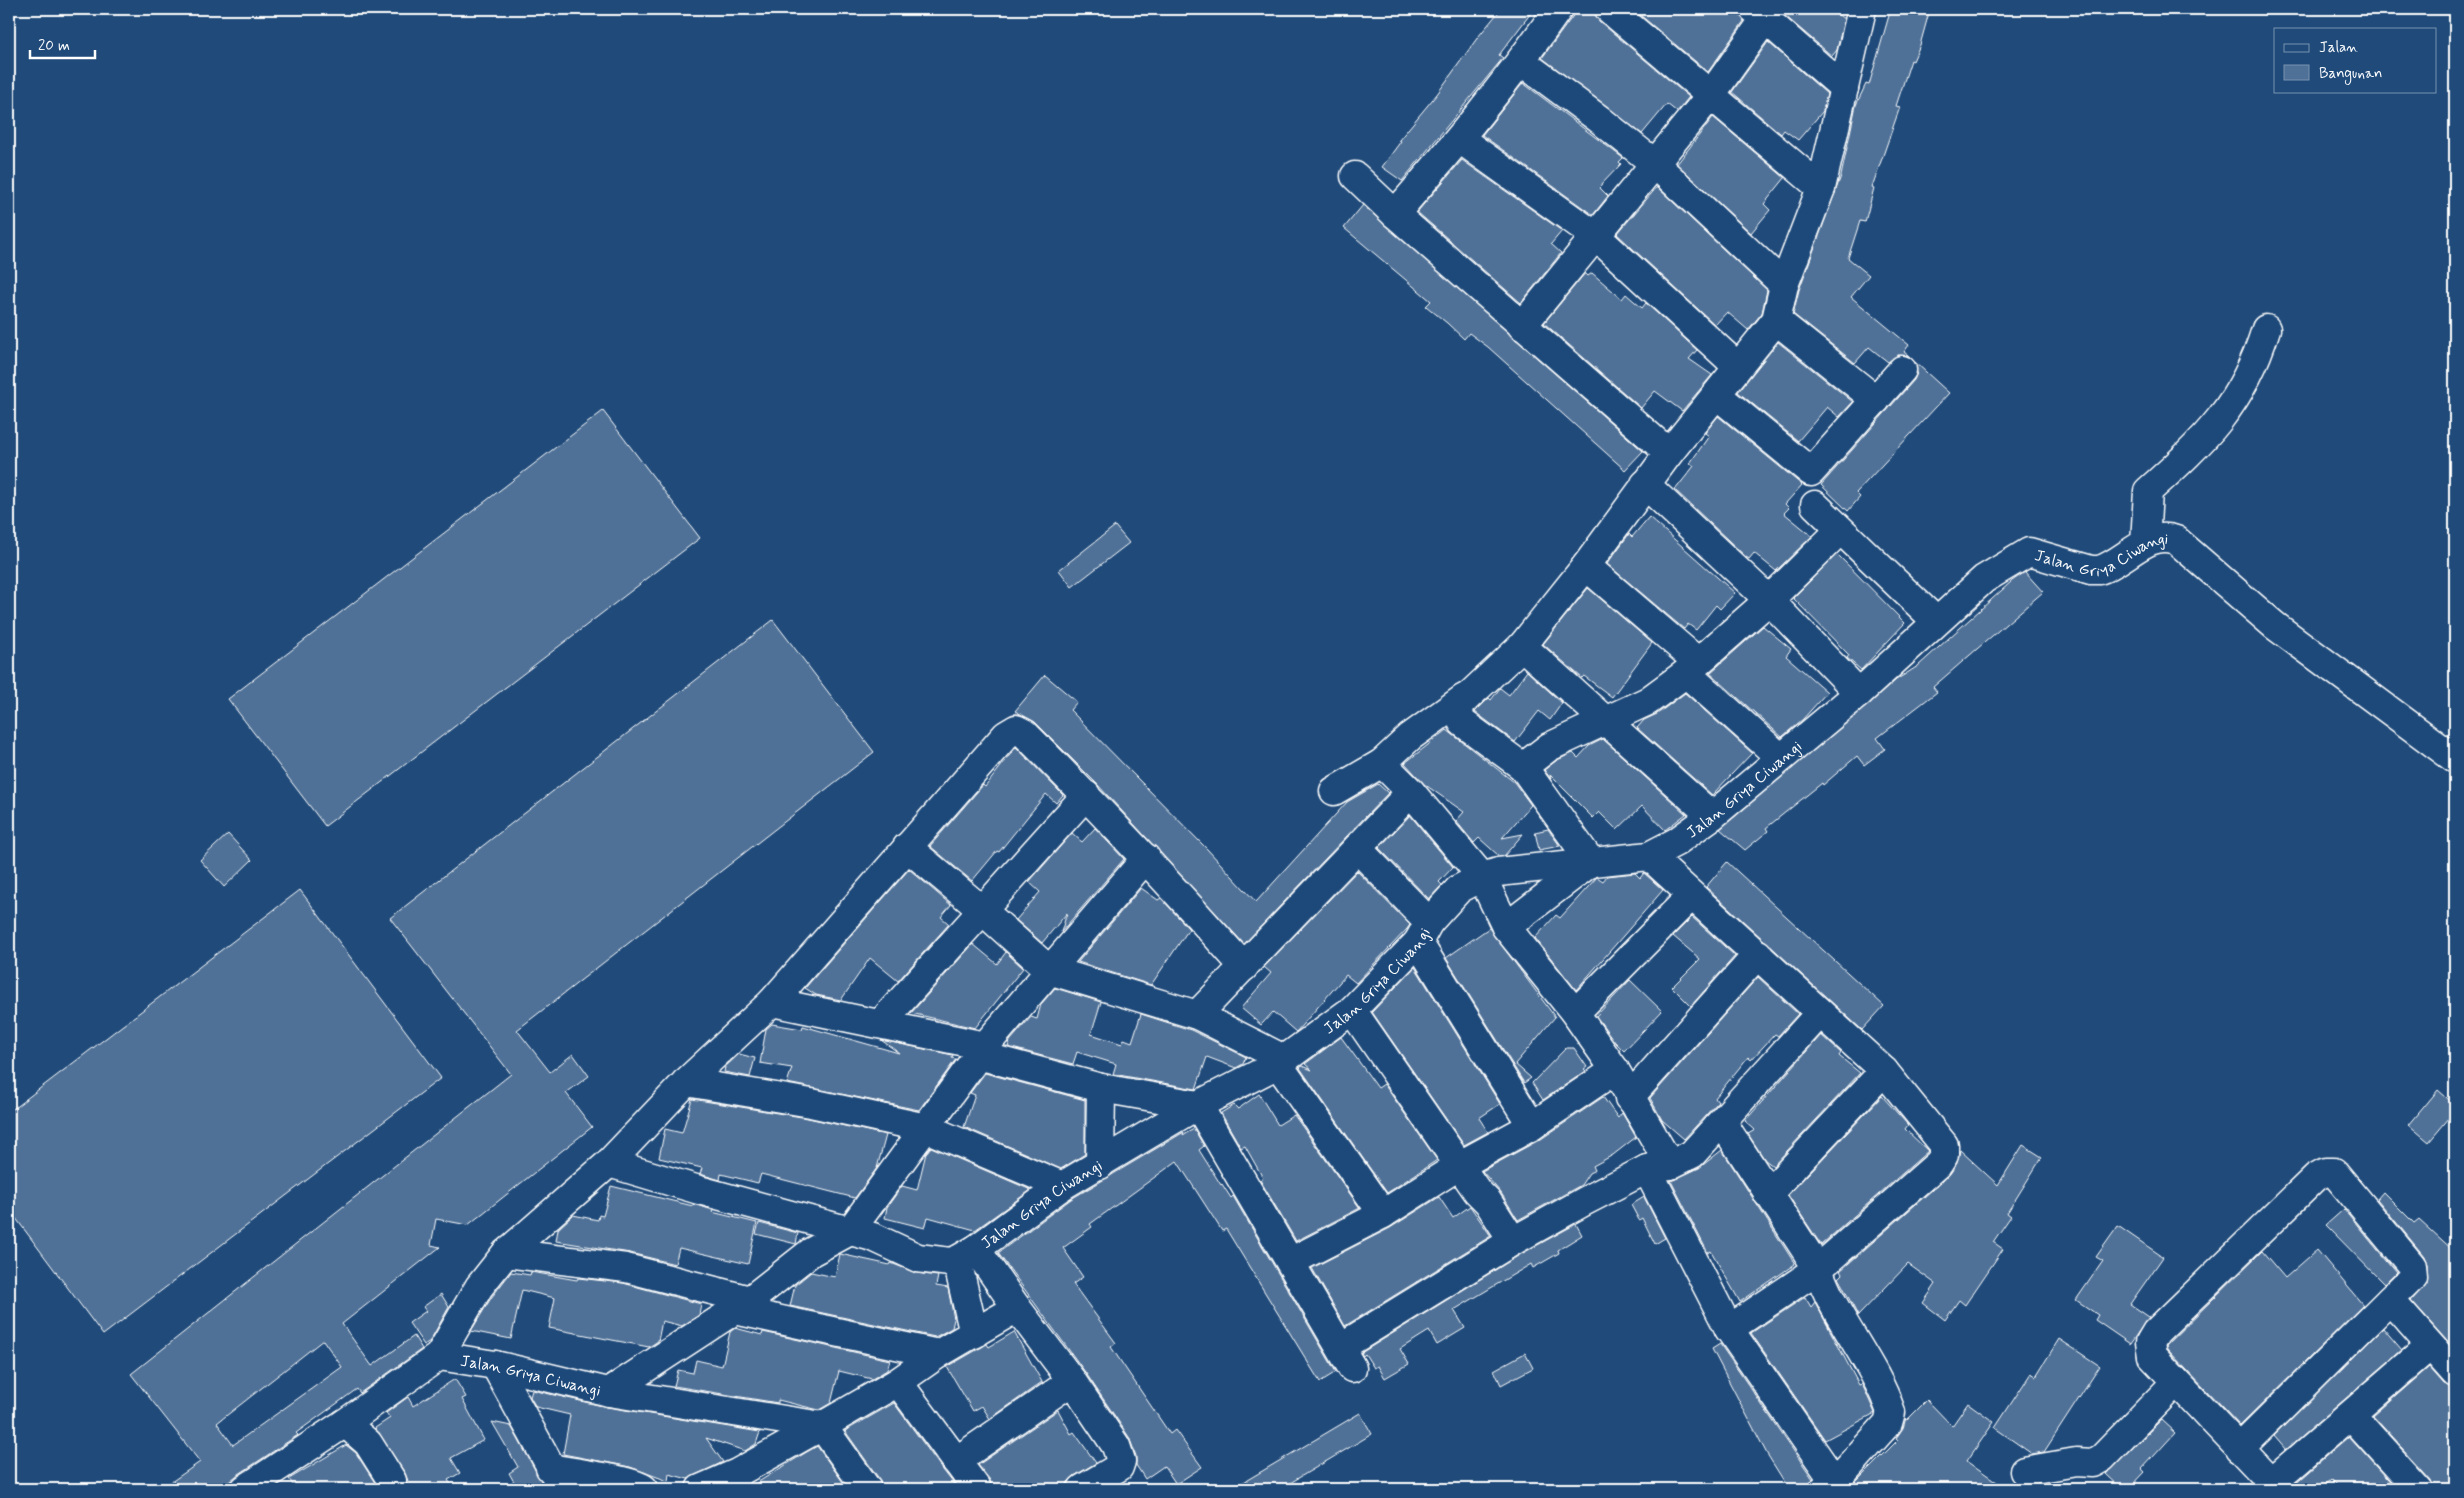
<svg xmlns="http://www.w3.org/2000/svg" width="2464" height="1498" viewBox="0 0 2464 1498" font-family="Mynerve,sans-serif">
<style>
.building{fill:#507197;stroke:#fff;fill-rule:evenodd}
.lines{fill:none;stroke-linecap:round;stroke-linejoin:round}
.minor-casing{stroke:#fff;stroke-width:31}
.minor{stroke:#1f4a7a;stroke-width:28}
.labels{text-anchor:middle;stroke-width:5;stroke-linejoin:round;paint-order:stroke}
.street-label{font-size:16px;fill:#fff;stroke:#1f4a7a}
</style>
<rect width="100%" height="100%" fill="#1f4a7a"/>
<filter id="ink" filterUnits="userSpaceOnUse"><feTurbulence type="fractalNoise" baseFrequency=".02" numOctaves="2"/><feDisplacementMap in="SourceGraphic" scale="10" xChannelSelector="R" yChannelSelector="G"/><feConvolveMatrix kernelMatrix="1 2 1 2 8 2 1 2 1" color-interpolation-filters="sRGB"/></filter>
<g filter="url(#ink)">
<!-- building -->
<path class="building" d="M 1501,9 L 1534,9 L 1499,55 L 1503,58 L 1402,181 L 1382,167 L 1401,141 L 1399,140 L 1437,94 L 1478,37 Z
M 1578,9 L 1594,9 L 1599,21 L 1689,97 L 1677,112 L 1667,104 L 1642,134 L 1542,58 Z
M 1633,9 L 1739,9 L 1744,21 L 1708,72 Z
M 1777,9 L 1831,9 L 1844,19 L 1837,50 L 1832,56 Z
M 1897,9 L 1930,9 L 1920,45 L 1913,61 L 1911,60 L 1896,106 L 1900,107 L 1872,187 L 1874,188 L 1865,222 L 1860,221 L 1848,258 L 1869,275 L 1851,297 L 1909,345 L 1904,352 L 1909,356 L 1898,355 L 1888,362 L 1869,347 L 1855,363 L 1793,314 L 1799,290 L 1841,176 L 1856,105 L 1866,84 L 1869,85 L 1890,12 L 1895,14 Z
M 1768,42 L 1827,94 L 1823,111 L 1798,140 L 1784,130 L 1781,134 L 1732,92 Z
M 1523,83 L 1623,158 L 1619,162 L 1621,164 L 1599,187 L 1608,196 L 1593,215 L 1482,135 Z
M 1713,117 L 1785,178 L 1764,204 L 1770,210 L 1751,233 L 1677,164 Z
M 1462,160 L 1562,231 L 1551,244 L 1561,253 L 1521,303 L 1417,212 Z
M 1657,187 L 1767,290 L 1762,313 L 1748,330 L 1727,312 L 1715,325 L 1617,234 Z
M 1363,205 L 1643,451 L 1625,470 L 1488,347 L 1469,333 L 1464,339 L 1447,323 L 1426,306 L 1431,301 L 1344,228 Z
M 1585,273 L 1588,276 L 1592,273 L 1622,299 L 1626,294 L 1642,308 L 1646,303 L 1697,350 L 1689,359 L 1712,375 L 1682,411 L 1655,391 L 1641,408 L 1544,323 Z
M 1778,342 L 1853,402 L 1839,417 L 1827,407 L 1798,441 L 1738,392 Z
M 1915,362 L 1949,393 L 1856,493 L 1860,497 L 1848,511 L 1821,485 L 1914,380 L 1917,373 Z
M 603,411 L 700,538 L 325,826 L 228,699 Z
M 1718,416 L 1802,485 L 1785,504 L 1789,508 L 1784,513 L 1812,536 L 1776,571 L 1754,553 L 1749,559 L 1746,557 L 1675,490 L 1694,466 L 1690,463 L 1709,436 L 1705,433 Z
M 1649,517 L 1735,593 L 1720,609 L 1716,605 L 1696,630 L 1688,624 L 1684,629 L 1607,564 L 1629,534 L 1632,537 Z
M 1115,526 L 1129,543 L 1072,587 L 1059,570 Z
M 1837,554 L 1905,623 L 1861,670 L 1847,658 L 1849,655 L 1793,598 Z
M 2025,572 L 2043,592 L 1933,687 L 1937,692 L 1877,738 L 1885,749 L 1864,765 L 1857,756 L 1823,785 L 1822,783 L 1766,828 L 1768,831 L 1745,850 L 1720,829 L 1896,680 L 1918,666 L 2012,581 Z
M 1588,588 L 1652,643 L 1612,697 L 1584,676 L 1582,678 L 1543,644 Z
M 773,620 L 874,752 L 517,1030 L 550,1072 L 573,1054 L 589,1076 L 566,1093 L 592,1127 L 468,1225 L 436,1219 L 431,1245 L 440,1247 L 342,1324 L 372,1366 L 414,1336 L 422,1349 L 360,1393 L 357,1389 L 296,1433 L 298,1435 L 236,1476 L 220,1489 L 161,1489 L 200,1462 L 131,1374 L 511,1074 L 390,918 ZM 323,1340 L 342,1367 L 233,1445 L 217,1423 Z
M 1763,626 L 1791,649 L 1786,656 L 1827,692 L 1803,719 L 1782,737 L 1710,673 Z
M 1527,671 L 1562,703 L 1550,720 L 1539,711 L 1515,742 L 1475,712 L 1489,698 L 1491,700 L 1500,688 L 1509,695 Z
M 1045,675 L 1077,702 L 1070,710 L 1207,849 L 1256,902 L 1347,802 L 1378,784 L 1388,793 L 1244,944 L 1097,784 L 1035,722 L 1015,711 Z
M 1685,693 L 1752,753 L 1712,795 L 1637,728 L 1644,720 L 1657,714 Z
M 1447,730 L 1514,782 L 1531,805 L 1502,838 L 1523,834 L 1504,856 L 1499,856 L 1479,838 L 1474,843 L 1456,821 L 1464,812 L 1424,784 L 1405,763 Z
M 1603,739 L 1686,814 L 1665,830 L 1642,806 L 1617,830 L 1599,812 L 1593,818 L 1550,775 L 1551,779 L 1544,770 L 1557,760 L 1573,753 L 1578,758 L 1589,746 Z
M 1016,747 L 1063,795 L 1056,803 L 1046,794 L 999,852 L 997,851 L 972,881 L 930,846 L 983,785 L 985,787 Z
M 1410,815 L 1453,867 L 1439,882 L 1442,885 L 1429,899 L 1379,848 Z
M 1095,828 L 1124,859 L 1061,932 L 1067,913 L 1042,943 L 1016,920 L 1040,892 L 1029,882 L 1072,833 L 1082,842 Z
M 1548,829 L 1560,846 L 1539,850 L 1535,832 Z
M 228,834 L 252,860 L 224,887 L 200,860 Z
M 1727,862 L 1884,1006 L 1862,1030 L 1706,887 Z
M 909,869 L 951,905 L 941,917 L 949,924 L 898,981 L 870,958 L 841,1000 L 816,995 L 805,988 Z
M 1357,871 L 1410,925 L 1407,929 L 1356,983 L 1346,975 L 1296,1032 L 1273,1012 L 1261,1025 L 1241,1008 L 1271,973 L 1264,967 Z
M 1635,873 L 1640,878 L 1644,873 L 1663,890 L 1576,990 L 1535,938 L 1556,915 L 1560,918 L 1597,877 L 1603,881 L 1607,876 Z
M 1141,888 L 1158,900 L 1161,898 L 1189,929 L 1151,985 L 1078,962 Z
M 300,890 L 441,1078 L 103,1335 L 9,1209 L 9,1112 Z
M 1692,917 L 1735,956 L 1691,1006 L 1672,987 L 1700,959 L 1673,936 Z
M 1489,928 L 1555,1017 L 1515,1064 L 1531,1078 L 1524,1083 L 1446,958 Z
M 973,944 L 997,964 L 1006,952 L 1023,968 L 975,1028 L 911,1013 Z
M 1415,967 L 1500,1104 L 1479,1118 L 1488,1132 L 1464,1145 L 1372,1012 Z
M 1758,977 L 1798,1014 L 1778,1036 L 1775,1034 L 1751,1060 L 1748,1057 L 1715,1098 L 1718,1102 L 1684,1139 L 1662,1120 L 1650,1098 Z
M 1630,980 L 1662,1011 L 1624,1051 L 1615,1042 L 1596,1016 Z
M 1055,988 L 1101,1002 L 1091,1034 L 1122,1044 L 1124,1039 L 1132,1042 L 1141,1014 L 1191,1030 L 1246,1057 L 1243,1064 L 1236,1068 L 1207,1057 L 1196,1089 L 1113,1074 L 1116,1064 L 1077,1052 L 1073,1064 L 1008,1047 L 1010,1041 L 1031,1017 L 1037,1019 L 1041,1004 Z
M 772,1024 L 802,1029 L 803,1026 L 899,1053 L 881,1040 L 953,1055 L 952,1058 L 956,1059 L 919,1110 L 787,1083 L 792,1068 L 760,1063 L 766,1029 Z
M 1821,1035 L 1841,1053 L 1839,1056 L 1860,1073 L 1773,1166 L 1765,1160 L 1748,1134 L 1755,1130 L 1745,1121 Z
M 1341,1037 L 1378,1088 L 1384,1084 L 1437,1160 L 1387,1193 L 1300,1068 L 1302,1066 L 1312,1070 L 1305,1064 Z
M 1566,1048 L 1574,1048 L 1587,1067 L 1584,1069 L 1586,1071 L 1543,1100 L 1532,1083 Z
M 739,1054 L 755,1058 L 750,1077 L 724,1072 L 725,1067 Z
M 985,1073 L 1085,1100 L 1085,1154 L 1061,1169 L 964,1127 L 975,1095 L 970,1093 Z
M 2438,1090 L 2455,1105 L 2455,1111 L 2429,1142 L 2409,1125 Z
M 1259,1094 L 1278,1125 L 1294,1115 L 1360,1208 L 1296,1241 L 1260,1180 L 1263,1178 L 1245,1146 L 1241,1148 L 1221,1113 L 1234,1105 L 1238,1109 Z
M 1882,1096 L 1908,1125 L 1905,1129 L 1928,1151 L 1821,1245 L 1788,1195 Z
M 1603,1097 L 1618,1118 L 1622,1113 L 1636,1137 L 1613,1155 L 1593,1166 L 1595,1170 L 1589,1173 L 1581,1185 L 1518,1220 L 1501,1193 L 1482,1171 L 1541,1139 Z
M 692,1099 L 808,1118 L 886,1135 L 877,1168 L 855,1198 L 761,1174 L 758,1183 L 721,1174 L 720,1180 L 700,1174 L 702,1168 L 659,1158 L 665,1129 L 682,1133 Z
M 1194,1129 L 1204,1146 L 1199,1150 L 1221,1185 L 1222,1184 L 1231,1198 L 1233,1196 L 1336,1372 L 1320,1382 L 1226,1229 L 1222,1231 L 1177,1161 L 1090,1224 L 1092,1227 L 1063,1248 L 1083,1277 L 1073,1284 L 1116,1343 L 1111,1347 L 1170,1434 L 1175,1430 L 1202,1467 L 1176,1484 L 1164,1466 L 1145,1479 L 1136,1465 L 1136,1456 L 1129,1437 L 1085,1372 L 998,1253 L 1071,1199 L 1184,1132 L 1183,1135 Z
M 2023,1145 L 2042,1157 L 2007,1213 L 2011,1216 L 1993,1242 L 2003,1249 L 1965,1305 L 1959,1300 L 1945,1320 L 1923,1303 L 1936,1284 L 1908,1264 L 1858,1316 L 1840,1281 L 1838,1278 L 1842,1274 L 1840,1271 L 1949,1175 L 1957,1163 L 1960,1150 L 1998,1185 Z
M 931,1147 L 1031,1190 L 975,1230 L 928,1217 L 925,1228 L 885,1218 L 887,1207 L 902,1186 L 917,1190 L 926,1153 Z
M 1722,1150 L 1795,1264 L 1740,1302 L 1711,1251 L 1708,1253 L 1671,1181 L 1699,1168 Z
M 611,1186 L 693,1206 L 693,1204 L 713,1210 L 712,1212 L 757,1223 L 748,1264 L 679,1248 L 675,1264 L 630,1253 L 556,1241 L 558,1229 L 573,1215 L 598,1220 L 599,1215 L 603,1216 Z
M 2383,1192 L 2414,1223 L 2419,1219 L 2455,1252 L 2455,1350 L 2411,1301 L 2427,1283 L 2427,1264 L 2424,1256 L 2377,1199 Z
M 1439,1197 L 1453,1218 L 1470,1206 L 1491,1236 L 1345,1326 L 1312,1268 L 1390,1228 Z
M 1644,1197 L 1665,1238 L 1655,1244 L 1642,1218 L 1639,1220 L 1631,1205 Z
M 2344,1209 L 2396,1272 L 2384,1284 L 2326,1225 Z
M 759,1223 L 798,1233 L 796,1244 L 756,1234 Z
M 1576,1224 L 1582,1235 L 1558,1250 L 1559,1253 L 1533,1268 L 1531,1264 L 1454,1310 L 1465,1328 L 1437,1345 L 1429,1331 L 1400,1349 L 1409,1364 L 1385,1378 L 1378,1366 L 1374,1368 L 1365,1354 L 1363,1356 L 1361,1353 L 1521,1254 Z
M 2118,1226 L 2163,1257 L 2130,1304 L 2149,1317 L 2130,1344 L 2095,1320 L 2098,1315 L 2076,1300 L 2103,1261 L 2096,1257 Z
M 2317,1250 L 2363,1305 L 2240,1426 L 2167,1349 L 2166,1345 L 2262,1251 L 2285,1278 Z
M 840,1254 L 890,1265 L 891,1263 L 916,1273 L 938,1276 L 936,1286 L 948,1288 L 954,1319 L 952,1328 L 935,1337 L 790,1306 L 795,1285 L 811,1272 L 835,1277 Z
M 511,1272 L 530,1275 L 531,1272 L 577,1280 L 578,1278 L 623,1283 L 701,1304 L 699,1315 L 682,1326 L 662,1321 L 658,1341 L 649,1347 L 549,1328 L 555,1298 L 522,1290 L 511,1339 L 471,1331 L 491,1298 Z
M 441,1294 L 449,1307 L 430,1341 L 424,1345 L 409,1323 L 426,1311 L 423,1307 Z
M 1805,1297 L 1811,1307 L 1815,1302 L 1859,1385 L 1862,1384 L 1875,1413 L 1825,1440 L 1751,1333 Z
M 735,1328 L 762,1335 L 763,1332 L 890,1360 L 887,1370 L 872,1379 L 839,1371 L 831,1403 L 819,1410 L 778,1400 L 778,1403 L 674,1386 L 678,1370 L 693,1373 L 696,1360 L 722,1366 L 730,1332 Z
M 2383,1328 L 2402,1350 L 2286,1450 L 2274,1436 Z
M 1014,1332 L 1042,1382 L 990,1419 L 982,1406 L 973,1411 L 947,1367 L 987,1344 L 989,1347 Z
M 2059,1339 L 2100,1366 L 2044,1452 L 2032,1454 L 1995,1428 L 2031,1373 L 2036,1376 Z
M 1720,1344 L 1813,1479 L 1808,1489 L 1789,1489 L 1767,1454 L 1712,1349 Z
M 1525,1353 L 1533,1368 L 1501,1385 L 1494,1370 Z
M 2429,1367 L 2444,1384 L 2455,1388 L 2455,1489 L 2433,1489 L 2430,1479 L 2373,1416 Z
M 455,1379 L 466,1397 L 462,1399 L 484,1440 L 451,1458 L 460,1473 L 448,1480 L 454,1489 L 405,1489 L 408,1481 L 405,1473 L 375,1428 L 390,1418 L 386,1413 L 408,1397 L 413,1406 Z
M 532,1390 L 607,1407 L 760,1432 L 756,1444 L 745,1451 L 706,1438 L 723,1462 L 688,1479 L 669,1474 L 668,1481 L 630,1467 L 563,1454 L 570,1415 L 536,1407 L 530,1397 Z
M 1927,1400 L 1952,1426 L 1968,1403 L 1994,1422 L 1967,1461 L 2007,1489 L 1849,1489 L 1898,1440 L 1896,1438 L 1903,1428 L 1906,1418 L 1907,1420 Z
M 894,1403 L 943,1470 L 958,1489 L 882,1489 L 880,1480 L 845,1431 Z
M 1058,1410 L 1071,1434 L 1074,1432 L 1096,1463 L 1074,1476 L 1068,1482 L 1066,1489 L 992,1489 L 990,1480 L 978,1465 Z
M 1360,1413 L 1372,1434 L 1280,1489 L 1232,1489 Z
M 2161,1420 L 2175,1433 L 2142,1469 L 2145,1472 L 2129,1489 L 2122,1489 L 2106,1474 Z
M 492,1422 L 511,1426 L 544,1486 L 538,1489 L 518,1489 L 509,1473 L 518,1467 Z
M 2349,1436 L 2397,1489 L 2339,1489 L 2330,1480 L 2320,1489 L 2293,1489 L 2293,1485 Z
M 346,1445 L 356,1453 L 379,1489 L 296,1489 L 289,1479 Z
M 817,1446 L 848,1489 L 747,1489 L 805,1453 Z"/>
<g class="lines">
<!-- minor casing -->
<g class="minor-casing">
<g id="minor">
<path d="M 1609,9 L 1821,188"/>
<path d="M 1754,9 L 1844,88"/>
<path d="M 1522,62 L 1599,119 L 1654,163 L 1784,285"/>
<path d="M 1460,139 L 1597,237 L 1737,366"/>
<path d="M 1355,176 L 1395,214 L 1669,453"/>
<path d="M 1395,214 C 1452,148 1508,81 1558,9"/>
<path d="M 1776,320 L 1876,400"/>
<path d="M 1522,326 L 1710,96 L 1765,19"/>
<path d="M 1717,395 L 1811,472 L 1902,370"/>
<path d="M 1645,484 L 1769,600 L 1859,693"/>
<path d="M 1815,505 L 1936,621"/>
<path d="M 2145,543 L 2148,491 C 2205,440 2243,404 2266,329"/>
<path d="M 1586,566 L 1698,662"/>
<path d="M 1522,646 L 1712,816"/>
<path d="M 1686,673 L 1781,758"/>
<path d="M 1382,763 L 1411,792 L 1482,877 L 1506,927 L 1575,1013 L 1615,1070 L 1670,1165"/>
<path d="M 1523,767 L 1549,747 L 1648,701 L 1686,673 L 1769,600 L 1840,530"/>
<path d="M 1334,791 L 1382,763 L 1410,737 L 1464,698"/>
<path d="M 907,847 L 982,910 L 1049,970 L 1197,1015 L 1284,1059"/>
<path d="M 1357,848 L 1429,922"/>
<path d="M 1649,856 L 1884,1071 L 1944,1145 L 1944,1155 L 1939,1163 L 1818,1269 L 1729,1329"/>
<path d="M 1506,927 L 1591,862 L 1523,767 L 1463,723 L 1459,716 L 1460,704 L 1522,646 L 1586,566 L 1669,453 L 1776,320 L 1784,285 L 1821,188 L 1862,9"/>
<path d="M 1418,942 L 1532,1126"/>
<path d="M 772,1002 L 985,1046"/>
<path d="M 1352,1010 L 1477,1191 L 1488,1202 L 1513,1241"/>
<path d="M 1575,1013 L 1691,896"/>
<path d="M 1197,1015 L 1411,792"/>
<path d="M 881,1023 L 1086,795"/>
<path d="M 978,1055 L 1101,1088 L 1198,1105 L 1352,1368"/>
<path d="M 1278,1064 L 1383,1214"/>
<path d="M 686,1082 L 811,1103 L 926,1128 L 1062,1186"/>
<path d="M 1629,1098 L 1758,954"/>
<path d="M 1722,1122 L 1818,1269 C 1835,1320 1874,1361 1891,1412 L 1888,1423 L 1835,1482 L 1824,1489"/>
<path d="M 609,1163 L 699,1190 L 850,1231 L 985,1046 L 1146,858"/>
<path d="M 1100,1165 L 1101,1088"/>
<path d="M 1647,1169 L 1729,1329 L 1835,1482"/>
<path d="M 1768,1194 L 1884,1071"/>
<path d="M 976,1249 L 1017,1308 L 1072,1381 L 1116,1446 L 1121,1461 L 1119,1467 L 1082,1489"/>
<path d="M 506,1253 L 626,1268 L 750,1300"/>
<path d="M 957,1260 L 974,1334"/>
<path d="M 1290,1262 L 1383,1214 L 1460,1165 L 1532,1126 L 1615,1070"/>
<path d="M 2390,1300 L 2455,1373"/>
<path d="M 735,1310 L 938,1354"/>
<path d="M 1341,1347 L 1513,1241 L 1585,1201 L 1647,1169 L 1670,1165 L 1692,1154 L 1820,1013"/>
<path d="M 439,1356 L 479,1287 L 506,1253 L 609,1163 L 686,1082 L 772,1002 L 1006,735 L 1016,729 L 1024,733 C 1100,809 1173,887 1244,967"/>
<path d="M 495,1365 L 563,1489"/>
<path d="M 898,1382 L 977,1489"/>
<path d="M 609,1392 L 822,1426 L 867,1489"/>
<path d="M 2351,1415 L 2418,1489"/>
<path d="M 345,1423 L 368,1443 L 392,1481"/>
<path d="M 2239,1449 L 2413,1277 L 2412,1266 L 2334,1172 L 2325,1172 L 2316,1177 L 2156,1332 L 2150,1342 L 2152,1356 L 2278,1489"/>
<path d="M 956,1461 L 1072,1381"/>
<path d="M 550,1468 C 569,1472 632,1479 644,1489"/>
<path d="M 2024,1471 L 2076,1462 L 2093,1463 L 2102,1458 L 2176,1382"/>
<path d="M 2271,1483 L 2430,1346"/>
<path id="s1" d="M 245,1489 L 345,1423 L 439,1356 L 495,1365 L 609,1392 L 750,1300 L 811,1252 L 850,1231 L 873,1237 L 918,1258 L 950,1262 L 957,1260 L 976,1249 L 1062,1186 L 1198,1105 L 1278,1064 L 1352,1010 L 1418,942 L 1429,922 L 1459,889 L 1482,877 L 1498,872 L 1649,856 L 1676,842 L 1712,816 L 1859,693 L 1984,579 L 2029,552 L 2091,570 L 2099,570 C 2124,563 2148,529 2176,540 L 2274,625 L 2455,759"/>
<path d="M 700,1489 L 737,1473 L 822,1426 L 898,1382 L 938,1354 L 1017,1308"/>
</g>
</g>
<!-- minor -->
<use href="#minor" class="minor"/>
</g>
</g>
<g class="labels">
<!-- street labels -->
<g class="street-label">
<text dy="6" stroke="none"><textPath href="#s1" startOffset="2204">Jalan Griya Ciwangi</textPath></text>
<text dy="6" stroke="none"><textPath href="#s1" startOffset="1754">Jalan Griya Ciwangi</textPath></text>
<text dy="6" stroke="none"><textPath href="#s1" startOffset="1319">Jalan Griya Ciwangi</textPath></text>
<text dy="6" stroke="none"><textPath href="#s1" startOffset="914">Jalan Griya Ciwangi</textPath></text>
<text dy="6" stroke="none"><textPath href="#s1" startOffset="329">Jalan Griya Ciwangi</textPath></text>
</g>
</g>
<!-- margin -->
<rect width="2464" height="1498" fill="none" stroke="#1f4a7a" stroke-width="30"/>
<rect x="15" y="15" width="2434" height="1468" fill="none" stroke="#fff" stroke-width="2" filter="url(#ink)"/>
<!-- legend -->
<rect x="2274" y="28" width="162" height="65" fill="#1f4a7a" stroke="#7992af"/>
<rect x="2284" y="44" width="25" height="8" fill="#1f4a7a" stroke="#7992af"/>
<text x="2319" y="52" font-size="15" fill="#ffffff">Jalan</text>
<rect x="2284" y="65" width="25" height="15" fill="#507197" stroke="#7992af"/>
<text x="2319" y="78" font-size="15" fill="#ffffff">Bangunan</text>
<!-- scale -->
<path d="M30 50v8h65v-8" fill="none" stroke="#ffffff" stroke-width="2.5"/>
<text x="38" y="50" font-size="15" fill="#ffffff" stroke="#1f4a7a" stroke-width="4" paint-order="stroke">20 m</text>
</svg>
